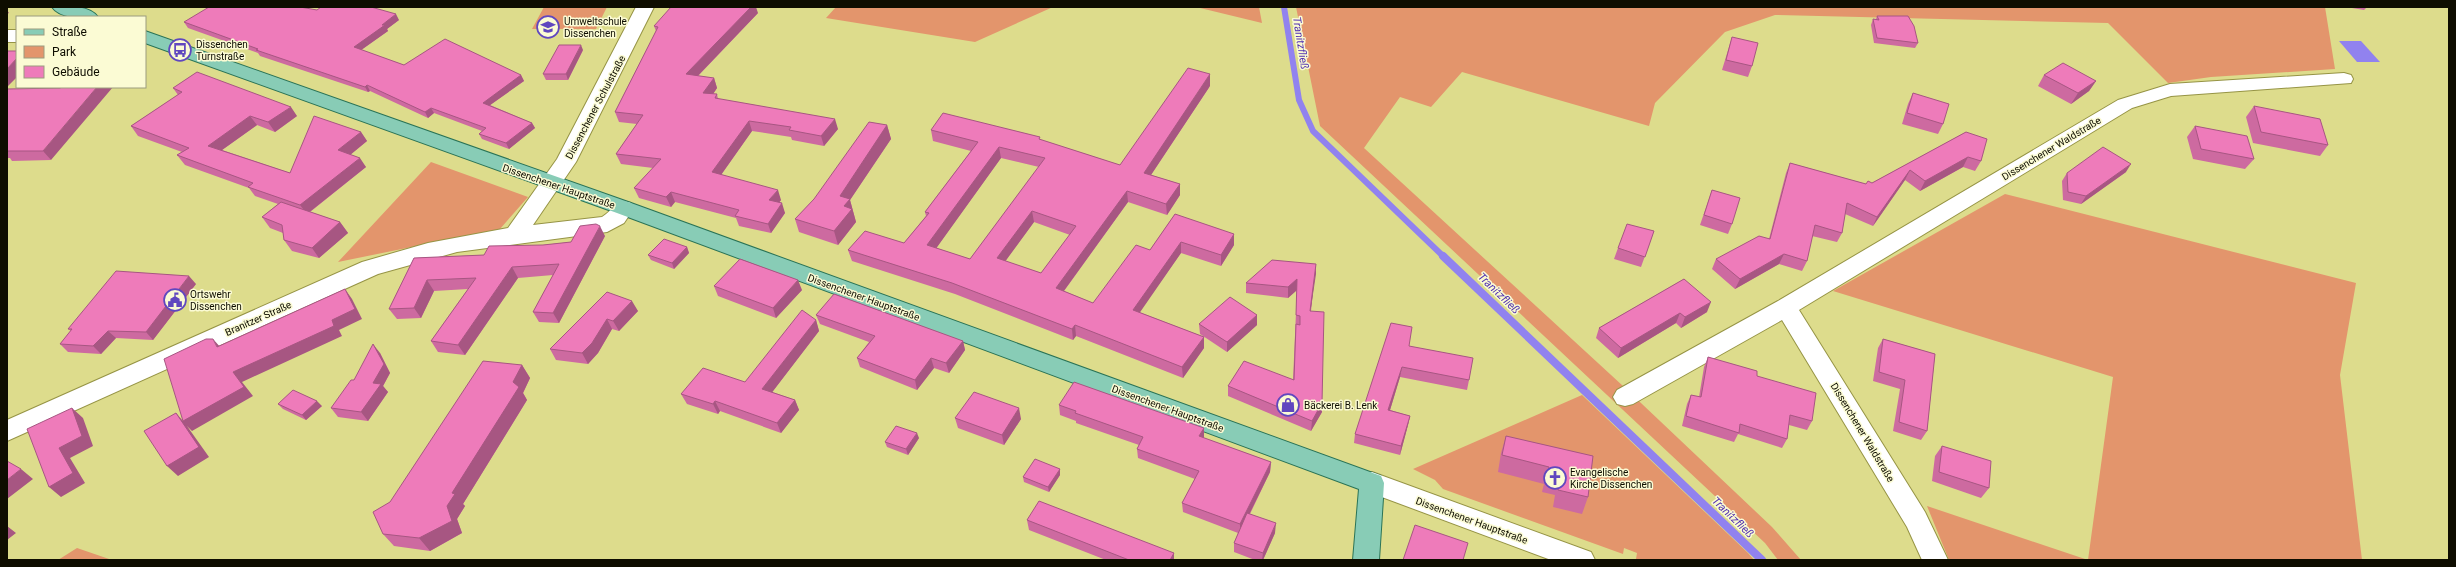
<svg xmlns="http://www.w3.org/2000/svg" width="2456" height="567" viewBox="0 0 2456 567" font-family="Roboto,sans-serif">
<style>
.green{fill:#e3956c}
.water{fill:#9182ef}
.lines{fill:none;stroke-linecap:round;stroke-linejoin:round}
.stream-far1{stroke:#9182ef;stroke-width:6}
.stream{stroke:#9182ef;stroke-width:8}
.minor-casing{stroke:#969445;stroke-width:2}
.major-casing{stroke:#2a7356;stroke-width:2}
.minor{fill:#fff;fill-rule:evenodd}
.major{fill:#88ccb6;fill-rule:evenodd}
.wall{fill:#cd6aa0;fill-rule:evenodd}
.shaded-wall{fill:#a75682}
.building{fill:#ee7bba;stroke:#a75682;fill-rule:evenodd}
.labels{text-anchor:middle;stroke-width:3;stroke-linejoin:round;paint-order:stroke}
.poi-label{font-size:10px;fill:#0e0d00;stroke:#fbfbd4;text-anchor:start}
.street-label{font-size:10px;fill:#0e0d00;stroke:#fbfbd4}
.water-label{font-size:11px;font-style:italic;fill:#5232b1;stroke:#fbfbd4}
</style>
<rect width="100%" height="100%" fill="#dddc8c"/>
<!-- green -->
<path class="green" d="M 544,7 L 607,7 L 596,29 L 532,29 Z
M 836,7 L 1053,7 L 975,42 L 826,18 Z
M 1196,7 L 1259,7 L 1262,23 Z
M 1296,7 L 2325,7 L 2335,69 L 2211,77 L 2168,83 L 2108,23 L 1775,15 L 1725,32 L 1655,103 L 1649,126 L 1462,72 L 1431,107 L 1400,97 L 1364,148 L 1623,386 L 1772,527 L 1801,560 L 1778,560 L 1765,543 L 1320,126 Z
M 431,162 L 528,197 L 500,229 L 338,262 Z
M 2005,194 L 2356,283 L 2340,375 L 2362,560 L 2088,560 L 2113,377 L 1833,291 Z
M 1582,395 L 1748,553 L 1754,560 L 1639,560 L 1636,559 L 1637,553 L 1624,548 L 1623,554 L 1443,489 L 1435,480 L 1413,469 Z
M 1927,506 L 2088,560 L 1949,560 Z
M 77,548 L 112,560 L 58,560 Z"/>
<!-- water -->
<path class="water" d="M 2339,41 L 2361,41 L 2380,62 L 2357,62 Z"/>
<g class="lines">
<!-- stream-far1 -->
<path class="stream-far1" d="M 1284,7 L 1299,100 L 1313,131 L 1444,257"/>
<!-- stream -->
<path class="stream" d="M 1443,256 L 1762,560"/>
<!-- minor casing -->
<g class="minor-casing">
<path id="minor" d="M 636,7 L 654,7 L 576,162 L 533,225 L 602,217 C 614,210 616,198 631,203 L 634,208 L 624,223 L 607,232 L 457,252 L 378,274 L 7,441 L 7,420 L 362,262 L 428,243 L 508,228 L 557,159 Z
M 7,30 L 17,30 L 17,42 L 7,42 Z
M 2344,73 L 2351,75 L 2353,79 L 2351,83 L 2171,96 L 2132,108 L 1799,310 L 1925,512 L 1948,560 L 1922,560 L 1907,527 L 1782,320 L 1633,404 L 1625,406 L 1617,404 L 1613,397 L 1617,390 L 1778,301 L 2118,100 L 2170,84 Z
M 1372,472 L 1591,552 L 1595,560 L 1551,560 L 1363,490 L 1360,483 L 1363,476 Z"/>
</g>
<!-- major casing -->
<g class="major-casing">
<path id="major" d="M 52,7 C 66,7 89,4 98,17 C 84,17 61,20 52,7 Z
M 145,31 L 631,203 L 1381,476 L 1384,483 L 1379,560 L 1353,560 L 1359,489 L 617,213 L 145,43 Z"/>
</g>
<!-- minor -->
<use href="#minor" class="minor"/>
<!-- major -->
<use href="#major" class="major"/>
</g>
<!-- wall -->
<path class="wall" d="M 2346,7 L 2367,7 L 2364,10 Z
M 317,10 L 399,20 L 387,29 L 388,31 L 361,50 L 404,65 L 521,75 L 524,81 L 490,105 L 532,123 L 535,128 L 509,149 L 482,139 L 479,134 L 482,131 L 434,113 L 428,118 L 370,91 L 368,92 L 260,56 L 258,53 L 188,28 L 184,22 Z
M 758,13 L 698,76 L 714,78 L 717,88 L 713,94 L 717,94 L 718,99 L 838,129 L 824,146 L 792,140 L 791,137 L 752,131 L 721,175 L 781,200 L 779,203 L 785,213 L 771,233 L 739,226 L 736,218 L 675,202 L 671,207 L 639,198 L 634,188 L 653,168 L 621,164 L 616,154 L 637,124 L 619,122 L 615,112 L 656,31 L 654,26 Z
M 1877,16 L 1918,43 L 1915,48 L 1874,43 L 1871,25 L 1873,19 L 1876,19 Z
M 1732,37 L 1752,66 L 1748,77 L 1722,70 Z
M 583,50 L 568,80 L 546,80 L 543,74 Z
M 2044,75 L 2096,81 L 2089,91 L 2071,104 L 2038,86 Z
M 1210,86 L 1151,175 L 1180,184 L 1180,195 L 1167,215 L 1128,202 L 1064,291 L 1093,303 L 1150,250 L 1175,214 L 1234,245 L 1221,266 L 1181,253 L 1139,312 L 1204,337 L 1204,348 L 1183,378 L 1076,336 L 1073,340 L 955,294 L 852,261 L 848,250 L 904,243 L 926,216 L 925,212 L 971,151 L 933,141 L 931,130 L 1041,140 L 1120,165 ZM 1001,158 L 1039,167 L 970,259 L 936,248 ZM 1034,222 L 1070,235 L 1041,273 L 1005,261 Z
M 173,88 L 297,116 L 275,132 L 257,125 L 222,150 L 290,173 L 361,132 L 367,141 L 350,155 L 366,167 L 310,212 L 340,222 L 348,233 L 319,258 L 292,251 L 284,240 L 283,233 L 270,228 L 262,217 L 278,204 L 255,196 L 249,188 L 185,165 L 177,155 L 182,152 L 138,136 L 131,126 L 178,95 Z
M 7,89 L 51,160 L 12,161 L 10,158 L 7,158 Z
M 1913,93 L 1943,124 L 1938,134 L 1902,124 L 1908,104 Z
M 2254,106 L 2328,145 L 2320,156 L 2253,143 L 2246,117 Z
M 887,125 L 891,139 L 850,200 L 856,222 L 838,245 L 799,232 L 795,219 Z
M 2195,126 L 2254,159 L 2245,169 L 2193,159 L 2187,137 Z
M 1966,132 L 1981,161 L 1975,171 L 1963,167 L 1920,191 L 1905,180 L 1873,226 L 1845,214 L 1842,233 L 1837,242 L 1812,236 L 1807,261 L 1802,271 L 1779,264 L 1735,289 L 1712,269 L 1716,259 L 1769,239 L 1786,173 L 1790,163 L 1866,184 L 1872,183 Z
M 2126,172 L 2081,204 L 2063,200 L 2062,181 L 2067,173 Z
M 1712,190 L 1732,224 L 1728,234 L 1700,225 Z
M 1654,231 L 1641,267 L 1614,259 L 1618,248 Z
M 605,236 L 559,323 L 539,322 L 533,312 L 553,275 L 518,278 L 465,355 L 438,352 L 431,341 L 468,289 L 434,291 L 421,318 L 397,319 L 389,309 L 414,258 L 484,255 L 543,245 L 571,242 Z
M 687,247 L 689,253 L 674,269 L 651,260 L 648,255 Z
M 1316,264 L 1311,311 L 1322,412 L 1311,431 L 1228,396 L 1228,386 L 1293,380 L 1297,290 L 1288,298 L 1246,293 L 1246,283 Z
M 1684,279 L 1707,312 L 1681,328 L 1676,323 L 1618,358 L 1596,338 L 1599,328 Z
M 196,284 L 153,340 L 116,338 L 101,354 L 68,352 L 60,344 L 71,331 L 68,329 Z
M 714,286 L 802,290 L 776,318 L 718,296 Z
M 607,292 L 638,311 L 619,331 L 612,329 L 598,353 L 588,364 L 556,360 L 550,349 Z
M 816,315 L 963,341 L 965,350 L 949,373 L 934,368 L 917,390 L 860,367 L 857,358 L 869,342 L 820,324 Z
M 816,320 L 819,331 L 772,392 L 795,400 L 799,410 L 781,433 L 720,411 L 718,414 L 687,404 L 681,394 L 745,382 Z
M 1199,324 L 1257,325 L 1227,352 L 1200,334 Z
M 1883,339 L 1935,354 L 1927,431 L 1921,440 L 1893,431 L 1900,389 L 1873,381 L 1878,348 Z
M 1409,346 L 1469,380 L 1467,390 L 1400,377 L 1390,410 L 1410,416 L 1408,425 L 1400,455 L 1354,443 L 1355,434 Z
M 380,353 L 390,373 L 383,386 L 388,392 L 368,421 L 338,417 L 331,408 L 354,380 Z
M 1708,357 L 1757,376 L 1812,421 L 1807,430 L 1789,425 L 1787,439 L 1782,448 L 1738,434 L 1734,442 L 1682,426 L 1687,404 L 1691,395 L 1699,397 L 1704,367 Z
M 522,365 L 530,378 L 523,393 L 527,400 L 463,504 L 465,506 L 457,519 L 462,533 L 430,551 L 394,546 L 383,534 L 390,502 Z
M 278,404 L 322,406 L 306,420 L 283,409 Z
M 1059,405 L 1204,438 L 1271,462 L 1270,472 L 1250,514 L 1275,533 L 1263,560 L 1255,560 L 1234,552 L 1234,543 L 1238,533 L 1183,512 L 1182,503 L 1195,479 L 1138,458 L 1137,449 L 1139,445 L 1076,423 L 1076,421 L 1060,415 Z
M 955,418 L 1021,419 L 1004,445 L 958,428 Z
M 1506,436 L 1593,456 L 1588,497 L 1582,514 L 1553,507 L 1555,495 L 1542,492 L 1544,484 L 1498,472 L 1501,453 Z
M 919,438 L 908,455 L 887,447 L 885,442 Z
M 1942,446 L 1989,488 L 1981,498 L 1932,481 L 1935,456 Z
M 1060,475 L 1049,492 L 1024,482 L 1023,477 Z
M 1027,520 L 1174,553 L 1174,560 L 1106,560 L 1029,530 Z"/>
<!-- shaded-wall -->
<path class="shaded-wall" d="M 751,7 L 756,7 L 758,13 L 690,84 L 686,74 Z
M 7,10 L 9,13 L 7,14 Z
M 396,14 L 399,20 L 387,29 L 388,31 L 357,53 L 354,47 Z
M 581,45 L 583,50 L 568,80 L 566,74 Z
M 17,58 L 17,77 L 7,87 L 7,69 Z
M 1210,74 L 1210,86 L 1145,184 L 1144,173 Z
M 521,75 L 524,81 L 486,108 L 483,103 Z
M 714,78 L 717,88 L 707,103 L 703,93 Z
M 2096,81 L 2089,91 L 2071,104 L 2078,93 Z
M 367,85 L 370,91 L 368,92 L 365,87 Z
M 97,87 L 113,87 L 51,160 L 43,151 Z
M 291,107 L 297,116 L 275,132 L 268,122 Z
M 431,108 L 434,113 L 428,118 L 425,112 Z
M 250,116 L 257,125 L 215,155 L 208,146 Z
M 835,119 L 838,129 L 824,146 L 821,136 Z
M 749,121 L 752,131 L 716,182 L 712,172 Z
M 532,123 L 535,128 L 509,149 L 506,143 Z
M 887,125 L 891,139 L 850,200 L 856,222 L 838,245 L 834,231 L 840,196 Z
M 361,132 L 367,141 L 344,160 L 338,150 Z
M 999,147 L 1001,158 L 930,257 L 927,245 Z
M 1968,157 L 1963,167 L 1920,191 L 1925,181 Z
M 360,158 L 366,167 L 307,214 L 300,205 Z
M 2131,164 L 2126,172 L 2081,204 L 2086,196 Z
M 1910,170 L 1905,180 L 1873,226 L 1877,217 Z
M 1180,184 L 1180,195 L 1167,215 L 1166,204 Z
M 778,190 L 781,200 L 773,210 L 769,200 Z
M 1127,191 L 1128,202 L 1058,299 L 1056,288 Z
M 671,192 L 675,202 L 671,207 L 666,197 Z
M 782,203 L 785,213 L 771,233 L 768,224 Z
M 1032,211 L 1034,222 L 999,270 L 997,258 Z
M 340,222 L 348,233 L 319,258 L 312,248 Z
M 600,226 L 605,236 L 559,323 L 553,313 Z
M 1234,234 L 1234,245 L 1221,266 L 1221,255 Z
M 1181,242 L 1181,253 L 1134,321 L 1133,310 Z
M 687,247 L 689,253 L 674,269 L 672,263 Z
M 1784,254 L 1779,264 L 1735,289 L 1740,279 Z
M 1316,264 L 1316,274 L 1309,321 L 1310,311 Z
M 512,267 L 518,278 L 465,355 L 458,345 Z
M 189,276 L 196,284 L 153,340 L 146,332 Z
M 1297,279 L 1297,290 L 1288,298 L 1288,287 Z
M 427,280 L 434,291 L 421,318 L 414,308 Z
M 798,280 L 802,290 L 776,318 L 773,308 Z
M 345,289 L 352,299 L 362,319 L 339,330 L 342,336 L 242,382 L 253,396 L 192,431 L 187,426 L 209,457 L 178,476 L 167,466 L 176,413 L 183,421 L 233,372 L 332,320 Z
M 632,301 L 638,311 L 619,331 L 613,321 Z
M 1711,302 L 1707,312 L 1681,328 L 1685,317 Z
M 1680,313 L 1676,323 L 1618,358 L 1621,348 Z
M 1257,315 L 1257,325 L 1227,352 L 1227,342 Z
M 607,319 L 612,329 L 598,353 L 588,364 L 582,353 Z
M 816,320 L 819,331 L 767,399 L 762,389 Z
M 1075,325 L 1076,336 L 1073,340 L 1072,329 Z
M 108,331 L 116,338 L 101,354 L 93,346 Z
M 1204,337 L 1204,348 L 1183,378 L 1182,367 Z
M 213,339 L 222,349 L 217,347 Z
M 963,341 L 965,350 L 949,373 L 946,363 Z
M 373,344 L 380,353 L 390,373 L 383,386 L 388,392 L 368,421 L 361,412 L 373,383 Z
M 931,358 L 934,368 L 917,390 L 915,380 Z
M 522,365 L 530,378 L 523,393 L 527,400 L 463,504 L 465,506 L 457,519 L 462,533 L 430,551 L 419,538 L 447,506 L 452,493 Z
M 1402,367 L 1400,377 L 1387,420 L 1388,410 Z
M 795,400 L 799,410 L 781,433 L 777,423 Z
M 317,401 L 322,406 L 306,420 L 302,415 Z
M 715,401 L 720,411 L 718,414 L 713,404 Z
M 1322,403 L 1322,412 L 1311,431 L 1312,421 Z
M 72,408 L 83,418 L 93,446 L 70,458 L 85,483 L 61,497 L 49,487 L 59,448 Z
M 1019,408 L 1021,419 L 1004,445 L 1002,435 Z
M 1410,416 L 1408,425 L 1400,455 L 1401,446 Z
M 1204,428 L 1204,438 L 1200,446 L 1199,436 Z
M 917,433 L 919,438 L 908,455 L 906,449 Z
M 1271,462 L 1270,472 L 1240,533 L 1240,524 Z
M 21,469 L 33,479 L 7,499 L 7,480 Z
M 1060,469 L 1060,475 L 1049,492 L 1048,487 Z
M 1276,523 L 1275,533 L 1263,560 L 1262,560 L 1263,553 Z
M 7,526 L 16,533 L 7,540 Z
M 1174,553 L 1174,560 L 1170,560 Z"/>
<!-- building -->
<path class="building" d="M 209,7 L 300,7 L 317,10 L 321,7 L 371,7 L 396,14 L 382,25 L 385,25 L 354,47 L 404,65 L 445,39 L 521,75 L 483,103 L 532,123 L 506,143 L 479,134 L 486,128 L 431,108 L 425,112 L 367,85 L 365,87 L 256,50 L 258,49 L 184,22 Z
M 671,7 L 751,7 L 686,74 L 714,78 L 703,93 L 717,94 L 715,98 L 835,119 L 821,136 L 789,130 L 791,127 L 749,121 L 712,172 L 778,190 L 769,200 L 782,203 L 768,224 L 735,216 L 739,210 L 671,192 L 666,197 L 634,188 L 661,159 L 616,154 L 643,115 L 615,112 L 658,27 L 654,26 Z
M 1877,16 L 1908,16 L 1914,26 L 1918,43 L 1877,38 L 1873,19 L 1879,20 Z
M 1732,37 L 1758,43 L 1752,66 L 1726,60 Z
M 559,45 L 581,45 L 566,74 L 543,74 Z
M 7,51 L 17,51 L 17,58 L 7,69 Z
M 2063,63 L 2096,81 L 2078,93 L 2044,75 Z
M 1188,68 L 1210,74 L 1144,173 L 1180,184 L 1166,204 L 1127,191 L 1056,288 L 1093,303 L 1136,245 L 1150,250 L 1175,214 L 1234,234 L 1221,255 L 1181,242 L 1133,310 L 1204,337 L 1182,367 L 1075,325 L 1072,329 L 952,283 L 848,250 L 865,231 L 904,243 L 929,213 L 925,212 L 978,142 L 931,130 L 943,113 L 1040,137 L 1039,139 L 1120,165 ZM 999,147 L 1045,158 L 970,259 L 927,245 ZM 1032,211 L 1076,226 L 1041,273 L 997,258 Z
M 197,72 L 291,107 L 268,122 L 250,116 L 208,146 L 290,173 L 314,116 L 361,132 L 338,150 L 360,158 L 300,205 L 248,187 L 253,183 L 177,155 L 189,148 L 131,126 L 182,92 L 173,88 Z
M 62,87 L 97,87 L 43,151 L 7,151 L 7,89 L 60,88 Z
M 1913,93 L 1949,104 L 1943,124 L 1907,113 Z
M 2254,106 L 2320,119 L 2328,145 L 2261,132 Z
M 869,122 L 887,125 L 840,196 L 850,199 L 844,206 L 852,209 L 834,231 L 795,219 L 814,199 Z
M 2195,126 L 2247,136 L 2254,159 L 2201,149 Z
M 1966,132 L 1987,139 L 1981,161 L 1968,157 L 1925,181 L 1910,170 L 1877,217 L 1847,203 L 1842,233 L 1815,225 L 1807,261 L 1784,254 L 1740,279 L 1716,259 L 1759,236 L 1770,239 L 1790,163 L 1866,184 L 1868,181 L 1872,183 Z
M 2103,147 L 2131,164 L 2086,196 L 2068,192 L 2067,173 Z
M 1712,190 L 1740,198 L 1732,224 L 1704,215 Z
M 281,202 L 340,222 L 312,248 L 284,240 L 282,225 L 262,217 Z
M 596,224 L 600,226 L 553,313 L 533,312 L 559,264 L 512,267 L 458,345 L 431,341 L 476,278 L 427,280 L 414,308 L 389,309 L 414,258 L 484,255 L 489,246 L 543,245 L 571,242 L 580,226 Z
M 1627,224 L 1654,231 L 1645,257 L 1618,248 Z
M 664,239 L 687,247 L 672,263 L 648,255 Z
M 740,259 L 798,280 L 773,308 L 714,286 Z
M 1272,260 L 1316,264 L 1310,311 L 1324,312 L 1322,403 L 1312,421 L 1228,386 L 1244,361 L 1294,380 L 1296,324 L 1300,325 L 1300,316 L 1296,315 L 1297,279 L 1288,287 L 1246,283 Z
M 116,271 L 189,276 L 146,332 L 108,331 L 93,346 L 60,344 L 72,329 L 68,329 Z
M 1684,279 L 1711,302 L 1685,317 L 1680,313 L 1621,348 L 1599,328 Z
M 345,289 L 355,309 L 332,320 L 334,326 L 233,372 L 244,387 L 183,421 L 164,359 L 206,339 L 213,339 L 217,347 Z
M 607,292 L 632,301 L 613,321 L 607,319 L 592,343 L 582,353 L 550,349 Z
M 834,294 L 963,341 L 946,363 L 931,358 L 915,380 L 857,358 L 875,336 L 816,315 Z
M 1230,297 L 1257,315 L 1227,342 L 1199,324 Z
M 802,310 L 816,320 L 762,389 L 795,400 L 777,423 L 715,401 L 713,404 L 681,394 L 703,368 L 745,382 Z
M 1391,323 L 1412,327 L 1409,346 L 1473,358 L 1469,380 L 1402,367 L 1388,410 L 1410,416 L 1401,446 L 1355,434 Z
M 1883,339 L 1935,354 L 1927,431 L 1899,422 L 1905,380 L 1879,372 Z
M 373,344 L 384,364 L 373,383 L 381,384 L 361,412 L 331,408 L 351,380 L 354,380 Z
M 1708,357 L 1757,371 L 1757,376 L 1816,393 L 1812,421 L 1790,415 L 1787,439 L 1740,424 L 1739,433 L 1686,416 L 1691,395 L 1701,397 Z
M 483,361 L 522,365 L 513,382 L 519,387 L 452,493 L 455,494 L 447,506 L 452,521 L 419,538 L 383,534 L 373,512 L 390,502 Z
M 1074,382 L 1204,428 L 1199,436 L 1271,462 L 1240,524 L 1182,503 L 1199,471 L 1137,449 L 1143,437 L 1075,413 L 1076,411 L 1059,405 Z
M 293,390 L 317,401 L 302,415 L 278,404 Z
M 974,392 L 1019,408 L 1002,435 L 955,418 Z
M 72,408 L 82,436 L 59,448 L 73,473 L 49,487 L 27,429 Z
M 176,413 L 199,447 L 167,466 L 144,431 Z
M 896,426 L 917,433 L 906,449 L 885,442 Z
M 1506,436 L 1593,456 L 1588,497 L 1558,490 L 1560,478 L 1548,475 L 1549,467 L 1502,455 Z
M 1942,446 L 1991,461 L 1989,488 L 1939,472 Z
M 1035,459 L 1060,469 L 1048,487 L 1023,477 Z
M 7,461 L 21,469 L 7,480 Z
M 1039,501 L 1174,553 L 1170,560 L 1129,560 L 1027,520 Z
M 1247,513 L 1276,523 L 1263,553 L 1234,543 Z
M 1415,525 L 1468,543 L 1463,560 L 1403,560 Z"/>
<!-- icons -->
<defs>
<g id="school-ring" transform="scale(1.15)"><circle r="9.5" fill="#fbfbd4" stroke="#6047bf" stroke-width="1.5"/><path d="M0-5L7-2L0 1L-7-2ZM-4 1L0 2.5L4 1V4Q0 6-4 4Z" fill="#6047bf"/></g>
<g id="bus-ring" transform="scale(1.15)"><circle r="9.5" fill="#fbfbd4" stroke="#6047bf" stroke-width="1.5"/><path d="M-5-6H5V4H4V6H2V4H-2V6H-4V4H-5ZM-3.5-4V0h7V-4ZM-3.5 1.2v1.5H-2V1.2ZM2 1.2v1.5H3.5V1.2Z" fill="#6047bf"/></g>
<g id="civic-ring" transform="scale(1.15)"><circle r="9.5" fill="#fbfbd4" stroke="#6047bf" stroke-width="1.5"/><path d="M-.6-6.5H3V-4.5H.6V-3L4-1V1h2V6H-6V1h2V-1L-.6-3ZM-1.2 2.5V6h2.4V2.5Z" fill="#6047bf"/></g>
<g id="shop-ring" transform="scale(1.15)"><circle r="9.5" fill="#fbfbd4" stroke="#6047bf" stroke-width="1.5"/><path d="M-5-2.5h2.3a2.7 3.5 0 0 1 5.4 0H5L5.5 6h-11ZM-1.5-2.5h3a1.5 2.3 0 0 0-3 0Z" fill="#6047bf"/></g>
<g id="church-ring" transform="scale(1.15)"><circle r="9.5" fill="#fbfbd4" stroke="#6047bf" stroke-width="1.5"/><path d="M-1.2-6h2.4v3.5h3.3v2.4h-3.3V6h-2.4V-.1h-3.3v-2.4h3.3Z" fill="#6047bf"/></g>
</defs>
<g fill-rule="evenodd">
<use href="#school-ring" x="548" y="27"/>
<use href="#bus-ring" x="180" y="50"/>
<use href="#civic-ring" x="175" y="300"/>
<use href="#shop-ring" x="1288" y="405"/>
<use href="#church-ring" x="1555" y="478"/>
</g>
<g class="labels">
<!-- poi labels -->
<g class="poi-label">
<text x="564" y="25">Umweltschule<tspan x="564" dy="12">Dissenchen</tspan></text>
<text x="196" y="48">Dissenchen<tspan x="196" dy="12">Turnstraße</tspan></text>
<text x="190" y="298">Ortswehr<tspan x="190" dy="12">Dissenchen</tspan></text>
<text x="1304" y="409">Bäckerei B. Lenk</text>
<text x="1570" y="476">Evangelische<tspan x="1570" dy="12">Kirche Dissenchen</tspan></text>
</g>
<!-- street labels -->
<g class="street-label">
<text transform="translate(595 107) rotate(-62)" y="4">Dissenchener Schulstraße</text>
<text transform="translate(2051 148) rotate(-31)" y="4">Dissenchener Waldstraße</text>
<text transform="translate(559 186) rotate(19)" y="4">Dissenchener Hauptstraße</text>
<text transform="translate(864 297) rotate(20)" y="4">Dissenchener Hauptstraße</text>
<text transform="translate(258 318) rotate(-24)" y="4">Branitzer Straße</text>
<text transform="translate(1168 408) rotate(20)" y="4">Dissenchener Hauptstraße</text>
<text transform="translate(1863 432) rotate(59)" y="4">Dissenchener Waldstraße</text>
<text transform="translate(1472 520) rotate(20)" y="4">Dissenchener Hauptstraße</text>
</g>
<!-- water labels -->
<g class="water-label">
<text transform="translate(1301 43) rotate(81)" y="4">Tranitzfließ</text>
<text transform="translate(1499 293) rotate(44)" y="4">Tranitzfließ</text>
<text transform="translate(1733 517) rotate(44)" y="4">Tranitzfließ</text>
</g>
</g>
<!-- border -->
<rect width="2456" height="567" fill="none" stroke="#0e0d00" stroke-width="16"/>
<!-- legend -->
<rect x="16" y="16" width="130" height="72" fill="#fbfbd4" stroke="#9c9c7f"/>
<rect x="24" y="29" width="20" height="6" fill="#88ccb6" stroke="#9c9c7f"/>
<text x="52" y="36" font-size="12" fill="#0e0d00">Straße</text>
<rect x="24" y="46" width="20" height="12" fill="#e3956c" stroke="#9c9c7f"/>
<text x="52" y="56" font-size="12" fill="#0e0d00">Park</text>
<rect x="24" y="66" width="20" height="12" fill="#ee7bba" stroke="#9c9c7f"/>
<text x="52" y="76" font-size="12" fill="#0e0d00">Gebäude</text>
</svg>
